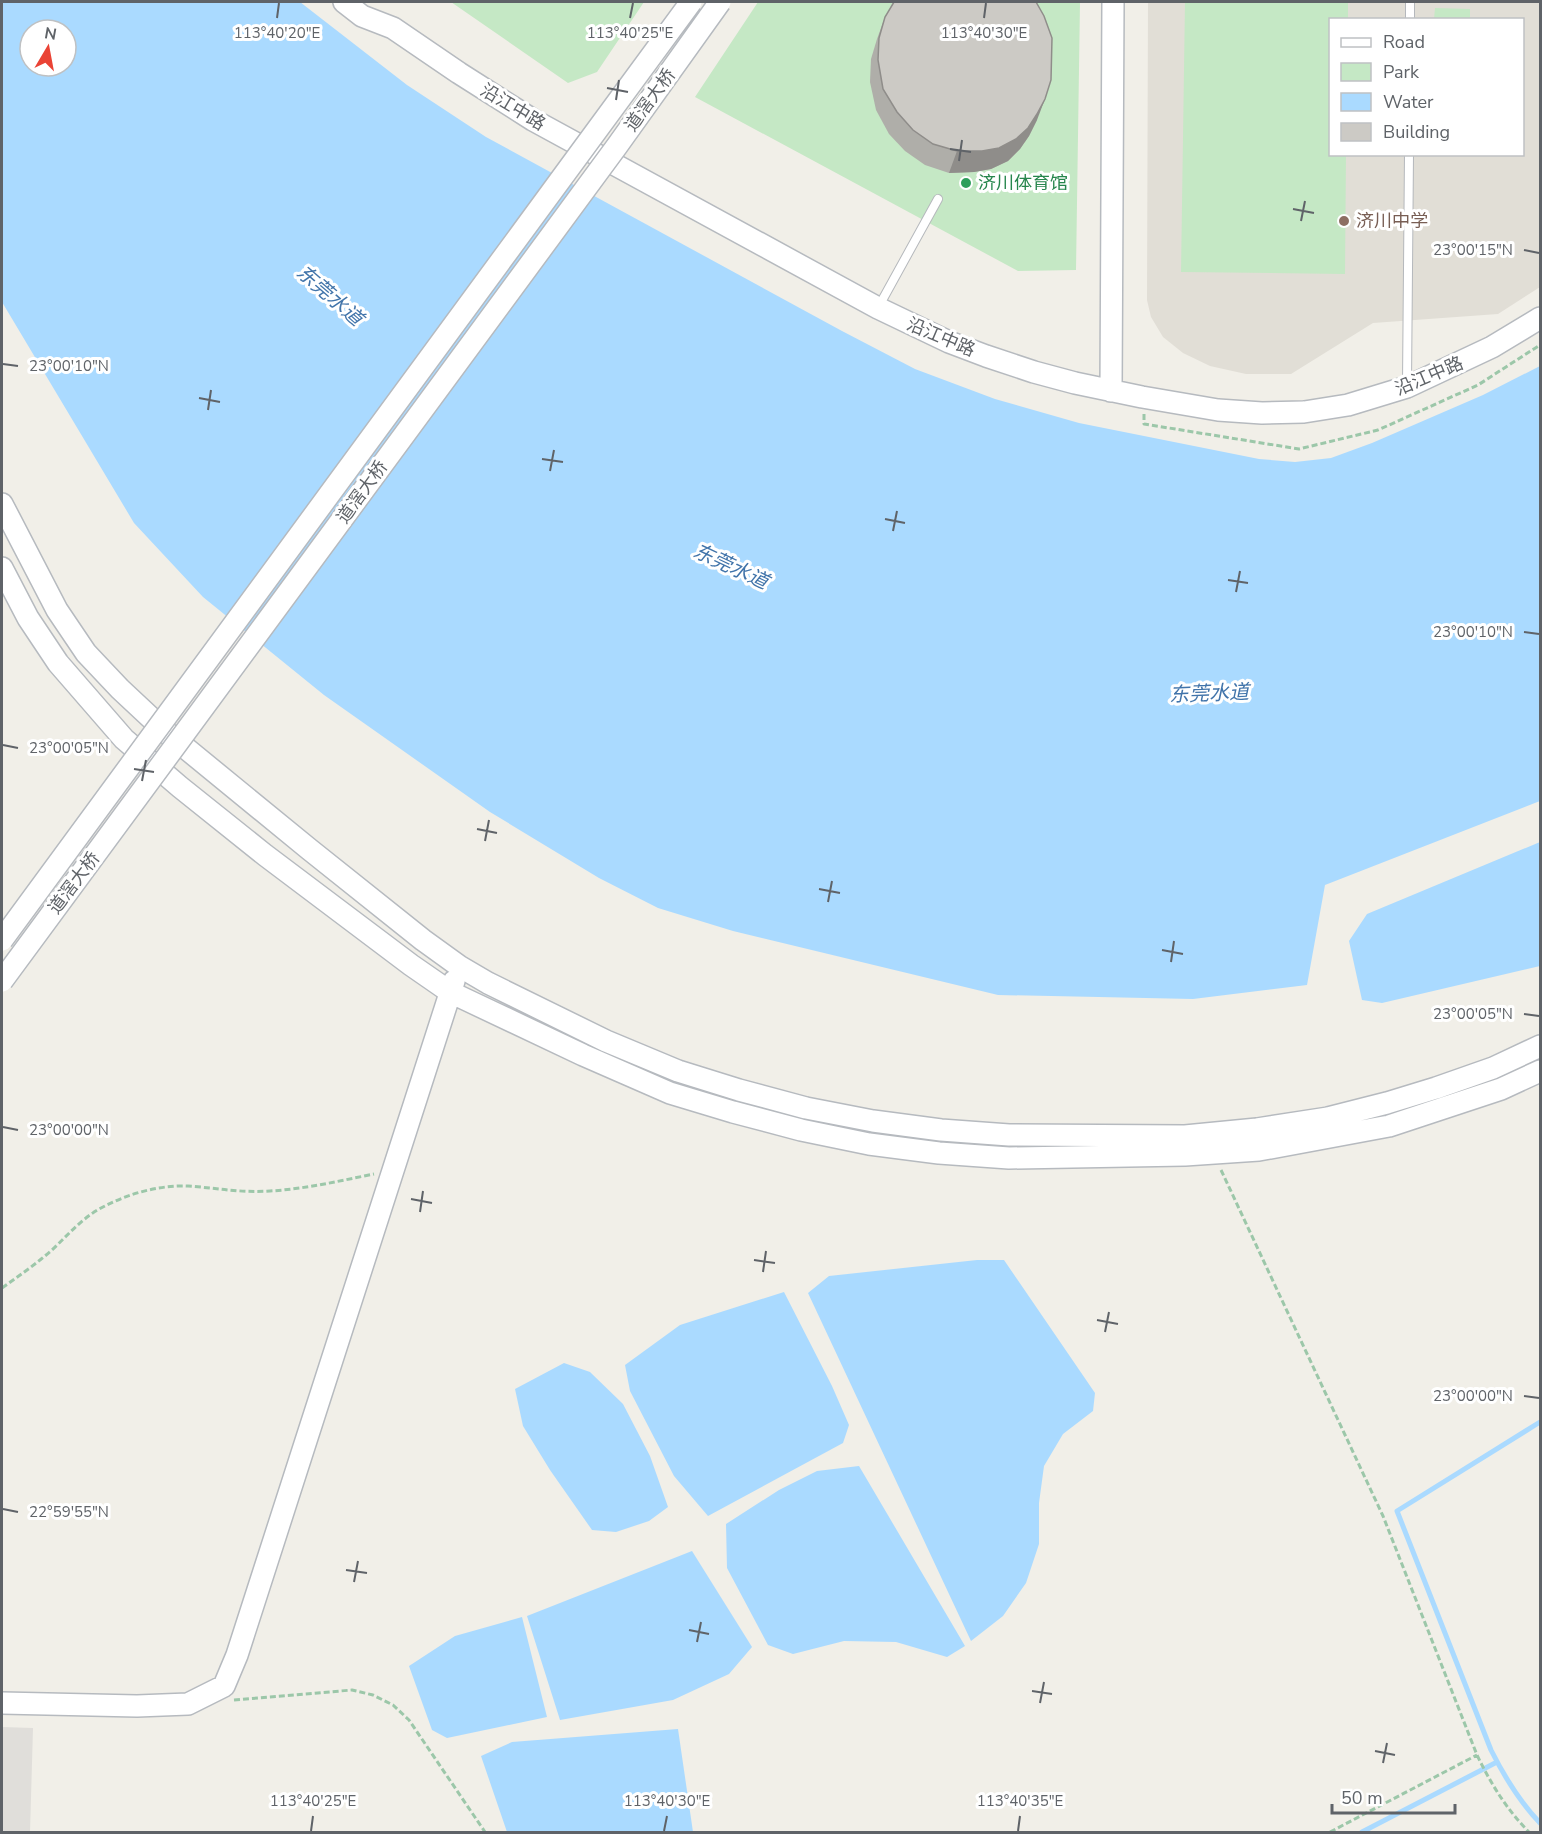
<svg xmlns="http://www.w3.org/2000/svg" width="1542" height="1834" viewBox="0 0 1542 1834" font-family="'Nunito Sans','Noto Sans SC',sans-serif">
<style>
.industrial{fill:#e0deda}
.education{fill:#e1ded6;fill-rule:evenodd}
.green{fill:#c5e8c5}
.water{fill:#aadaff;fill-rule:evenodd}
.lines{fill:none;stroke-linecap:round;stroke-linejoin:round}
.stream{stroke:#aadaff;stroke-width:5}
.lane-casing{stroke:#b5b8bc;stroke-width:10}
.secondary-casing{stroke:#b6babf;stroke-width:24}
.path{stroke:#9cc7a9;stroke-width:3;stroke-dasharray:6 3;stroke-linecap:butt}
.lane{stroke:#fff;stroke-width:8}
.secondary{stroke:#fff;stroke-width:21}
.secondary-bridge-casing{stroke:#b6babf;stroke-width:24;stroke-linecap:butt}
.secondary-bridge{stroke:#fff;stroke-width:21}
.wall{fill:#afaea9}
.shaded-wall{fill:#8f8d8a}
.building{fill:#cccac5;stroke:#8f8d8a;stroke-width:1.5}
.ticks{fill:none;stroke:#5f6368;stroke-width:2}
.leisure-dot{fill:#2e9e5b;stroke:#fff;stroke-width:2}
.education-dot{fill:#8d6e63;stroke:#fff;stroke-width:2}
.labels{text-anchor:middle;stroke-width:6;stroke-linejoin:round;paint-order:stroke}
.street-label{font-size:18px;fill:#5f6368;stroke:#fff}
.leisure-label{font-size:18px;fill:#27864d;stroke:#fff;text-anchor:start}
.education-label{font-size:18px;fill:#785e54;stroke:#fff;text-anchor:start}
.water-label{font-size:20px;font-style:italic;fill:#4174aa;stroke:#fff}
.ticks-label{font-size:15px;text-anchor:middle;fill:#5f6368;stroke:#fff;stroke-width:6;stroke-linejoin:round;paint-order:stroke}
</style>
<rect width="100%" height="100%" fill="#f1efe8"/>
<!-- industrial -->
<path class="industrial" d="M 2,1727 L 33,1728 L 30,1832 L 2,1832 Z"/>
<!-- education -->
<path class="education" d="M 1148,2 L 1540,2 L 1540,287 L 1498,314 L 1373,323 L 1291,374 L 1246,374 L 1210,366 L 1183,353 L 1163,337 L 1151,317 L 1147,300 ZM 1330,20 L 1522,20 L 1522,154 L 1330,154 Z"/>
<!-- green -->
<path class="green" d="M 451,2 L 644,2 L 597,72 L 568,83 Z
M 758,2 L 1080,2 L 1076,270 L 1018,271 L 695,97 Z
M 1185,2 L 1348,2 L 1348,19 L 1330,20 L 1330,154 L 1346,155 L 1345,274 L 1181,272 Z
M 1435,8 L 1470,9 L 1470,19 L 1434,19 Z"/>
<!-- water -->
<path class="water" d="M 2,2 L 300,2 L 407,85 L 486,137 L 842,331 L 915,369 L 995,399 L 1079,423 L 1259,459 L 1295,462 L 1331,458 L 1372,443 L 1483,395 L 1540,366 L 1540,801 L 1325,885 L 1307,985 L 1193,999 L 998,995 L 733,931 L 658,908 L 599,878 L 490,812 L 324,695 L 203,597 L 134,523 L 2,302 ZM 30,30 L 66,30 L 66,66 L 30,66 Z
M 1540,842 L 1540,966 L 1382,1003 L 1362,1000 L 1349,941 L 1367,914 Z
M 977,1260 L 1004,1260 L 1095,1393 L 1093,1411 L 1063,1434 L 1044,1466 L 1039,1503 L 1039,1544 L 1026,1583 L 1003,1616 L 971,1641 L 808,1293 L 829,1276 Z
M 784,1292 L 832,1386 L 849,1425 L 843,1443 L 708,1516 L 674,1476 L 630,1391 L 625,1365 L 680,1325 Z
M 564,1363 L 590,1372 L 623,1404 L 650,1456 L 668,1507 L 649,1521 L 616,1532 L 592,1530 L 550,1470 L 523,1426 L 515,1389 Z
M 859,1466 L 965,1646 L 947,1657 L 896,1642 L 844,1641 L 793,1654 L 768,1645 L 727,1568 L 726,1524 L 779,1490 L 817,1471 Z
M 692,1551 L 752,1647 L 729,1674 L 673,1700 L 560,1720 L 527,1616 Z
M 522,1617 L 547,1717 L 447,1738 L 432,1730 L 409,1666 L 455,1636 Z
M 678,1729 L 693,1832 L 507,1832 L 481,1756 L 512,1742 Z"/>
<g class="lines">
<!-- stream -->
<path class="stream" d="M 1540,1422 L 1397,1511 L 1491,1750 C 1505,1778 1519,1801 1540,1823
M 1362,1832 L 1497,1762"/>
<!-- lane casing -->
<g class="lane-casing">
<path id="lane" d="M 1410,20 L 1410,2
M 879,306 L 938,199
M 1407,384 L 1409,154"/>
</g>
<!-- secondary casing -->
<g class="secondary-casing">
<path id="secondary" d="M 344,2 L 362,16 L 393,28 L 459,73 L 533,120 L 878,308 L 949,342 L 986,356 L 1034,372 L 1075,383 L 1142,397 L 1218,410 L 1262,413 L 1304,412 L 1348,405 L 1407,387 L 1492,347 L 1540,318
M 1111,391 L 1113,2
M 2,504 L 57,610 L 86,653 L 120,689 L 166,732 L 309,849 L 423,940 L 459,966 L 488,983 L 606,1041 L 678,1071 L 739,1090 L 806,1108 L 873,1121 L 941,1130 L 1009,1135 L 1185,1136 L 1257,1129 L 1328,1118 L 1387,1103 L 1436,1088 L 1493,1068 L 1540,1046
M 2,568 L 28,618 L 58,663 L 124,739 L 180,787 L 265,855 L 411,965 L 450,992 L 583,1055 L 670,1093 L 733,1112 L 801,1130 L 869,1144 L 939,1153 L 1009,1158 L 1185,1155 L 1259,1150 L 1389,1126 L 1501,1089 L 1540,1071
M 2,1703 L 137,1706 L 188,1704 L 224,1686 L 237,1655 L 454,981"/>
</g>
<!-- path -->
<path class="path" d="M 1144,414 L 1144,424 L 1299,449 L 1378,430 L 1478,385 L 1540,345
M 1221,1170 L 1383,1516 L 1477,1755 C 1491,1784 1507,1810 1529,1832
M 2,1288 C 19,1276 36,1264 52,1250 C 68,1235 81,1219 101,1208 C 127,1194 158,1185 188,1186 C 216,1188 241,1193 270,1191 C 305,1189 339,1181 374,1174
M 234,1700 L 352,1690 L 373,1695 L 393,1705 L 409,1720 L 485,1832
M 1330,1832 L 1477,1755"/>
<!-- lane -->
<use href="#lane" class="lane"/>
<!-- secondary -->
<use href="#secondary" class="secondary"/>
<!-- secondary-bridge casing -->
<g class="secondary-bridge-casing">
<path id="secondary-bridge" d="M 2,940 L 691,2
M 2,981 L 617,146 L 720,2"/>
</g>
<!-- secondary-bridge -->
<use href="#secondary-bridge" class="secondary-bridge"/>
</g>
<!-- wall -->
<path class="wall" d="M 885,17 L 1037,120 L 1029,136 L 1020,149 L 1008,161 L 991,169 L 974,172 L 949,173 L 925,165 L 905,151 L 889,134 L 876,110 L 870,82 L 871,59 L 877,39 Z"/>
<!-- shaded-wall -->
<path class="shaded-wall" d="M 1045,99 L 1037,120 L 1029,136 L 1020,149 L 1008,161 L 991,169 L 974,172 L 949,173 L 957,151 Z"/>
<!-- building -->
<path class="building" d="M 894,2 L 1036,2 L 1044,16 L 1052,38 L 1051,80 L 1045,99 L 1037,114 L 1028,128 L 1016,139 L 999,148 L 982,151 L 957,151 L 933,144 L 913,130 L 897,112 L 883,89 L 878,60 L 879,38 L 885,17 Z"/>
<!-- ticks -->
<path class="ticks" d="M 277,18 L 279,3M 630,18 L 633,3M 984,18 L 986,3M 607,88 L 628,92M 616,100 L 619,80M 950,149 L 971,152M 959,161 L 962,140M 1293,209 L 1314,213M 1301,221 L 1305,201M 1524,250 L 1539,253M 3,364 L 18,366M 199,398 L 220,402M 208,410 L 211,390M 542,459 L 563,462M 550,471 L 554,450M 885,519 L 905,523M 893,531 L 897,511M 1228,580 L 1248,583M 1236,592 L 1240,571M 1524,632 L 1539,634M 3,745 L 18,748M 134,769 L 154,772M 142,781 L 146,760M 477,829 L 497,833M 485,841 L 489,820M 819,889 L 840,893M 828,902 L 832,881M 1162,950 L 1183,954M 1171,962 L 1174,941M 1524,1014 L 1539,1016M 3,1127 L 18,1130M 411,1199 L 432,1203M 420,1212 L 423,1191M 754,1260 L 775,1263M 763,1272 L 766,1251M 1097,1320 L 1118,1324M 1105,1332 L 1109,1312M 1524,1396 L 1539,1398M 3,1509 L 18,1512M 346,1570 L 367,1573M 354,1582 L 358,1561M 689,1630 L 709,1634M 697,1642 L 701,1622M 1032,1691 L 1052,1694M 1040,1703 L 1044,1682M 1375,1751 L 1395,1755M 1383,1763 L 1387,1743M 311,1831 L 313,1816M 664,1831 L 667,1816M 1018,1831 L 1020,1816"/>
<!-- markers -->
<circle class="leisure-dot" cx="966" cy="183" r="6"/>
<circle class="education-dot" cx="1344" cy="221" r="6"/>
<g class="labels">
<!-- street labels -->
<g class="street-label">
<text transform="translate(650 100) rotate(-54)" y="6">道滘大桥</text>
<text transform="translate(513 107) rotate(31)" y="6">沿江中路</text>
<text transform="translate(941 337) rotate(23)" y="6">沿江中路</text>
<text transform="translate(1429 376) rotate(-23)" y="6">沿江中路</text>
<text transform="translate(362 492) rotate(-54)" y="6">道滘大桥</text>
<text transform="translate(74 883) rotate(-53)" y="6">道滘大桥</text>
</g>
<!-- leisure labels -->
<g class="leisure-label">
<text x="978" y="189">济川体育馆</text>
</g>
<!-- education labels -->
<g class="education-label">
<text x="1356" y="227">济川中学</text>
</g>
<!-- water labels -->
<g class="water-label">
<text transform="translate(330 295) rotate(41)" y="7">东莞水道</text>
<text transform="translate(731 566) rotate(25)" y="7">东莞水道</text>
<text transform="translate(1209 693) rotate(-2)" y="7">东莞水道</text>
</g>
</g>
<g class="ticks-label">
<text x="277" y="38">113°40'20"E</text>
<text x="630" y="38">113°40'25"E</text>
<text x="984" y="38">113°40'30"E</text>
<text x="1473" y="255">23°00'15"N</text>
<text x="69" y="371">23°00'10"N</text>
<text x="1473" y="637">23°00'10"N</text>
<text x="69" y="753">23°00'05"N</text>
<text x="1473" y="1019">23°00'05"N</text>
<text x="69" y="1135">23°00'00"N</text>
<text x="1473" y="1401">23°00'00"N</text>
<text x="69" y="1517">22°59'55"N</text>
<text x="313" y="1806">113°40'25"E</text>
<text x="667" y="1806">113°40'30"E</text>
<text x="1020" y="1806">113°40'35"E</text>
</g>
<!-- border -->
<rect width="1542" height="1834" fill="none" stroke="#5f6368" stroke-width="6"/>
<!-- legend -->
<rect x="1329" y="18" width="195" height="138" fill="#ffffff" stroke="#bfc1c3" stroke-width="1.5"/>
<rect x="1341" y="38" width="30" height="9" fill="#ffffff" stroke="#bfc1c3" stroke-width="1.5"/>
<text x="1383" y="48" font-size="18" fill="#5f6368">Road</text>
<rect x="1341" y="63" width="30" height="18" fill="#c5e8c5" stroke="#bfc1c3" stroke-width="1.5"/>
<text x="1383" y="78" font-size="18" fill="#5f6368">Park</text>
<rect x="1341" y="93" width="30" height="18" fill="#aadaff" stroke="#bfc1c3" stroke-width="1.5"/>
<text x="1383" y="108" font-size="18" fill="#5f6368">Water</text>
<rect x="1341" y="123" width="30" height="18" fill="#cccac5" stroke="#bfc1c3" stroke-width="1.5"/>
<text x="1383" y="138" font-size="18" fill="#5f6368">Building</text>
<!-- north arrow -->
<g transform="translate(48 48) rotate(10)"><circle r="28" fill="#ffffff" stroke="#bfc1c3" stroke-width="1.5"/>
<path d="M0-4.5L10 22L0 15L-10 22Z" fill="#ea4335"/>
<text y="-9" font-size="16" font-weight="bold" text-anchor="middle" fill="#5f6368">N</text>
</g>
<!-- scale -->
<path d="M1332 1804v9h123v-9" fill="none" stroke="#5f6368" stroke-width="3"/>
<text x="1341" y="1804" font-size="18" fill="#5f6368" stroke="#ffffff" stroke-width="4.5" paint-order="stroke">50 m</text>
</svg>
